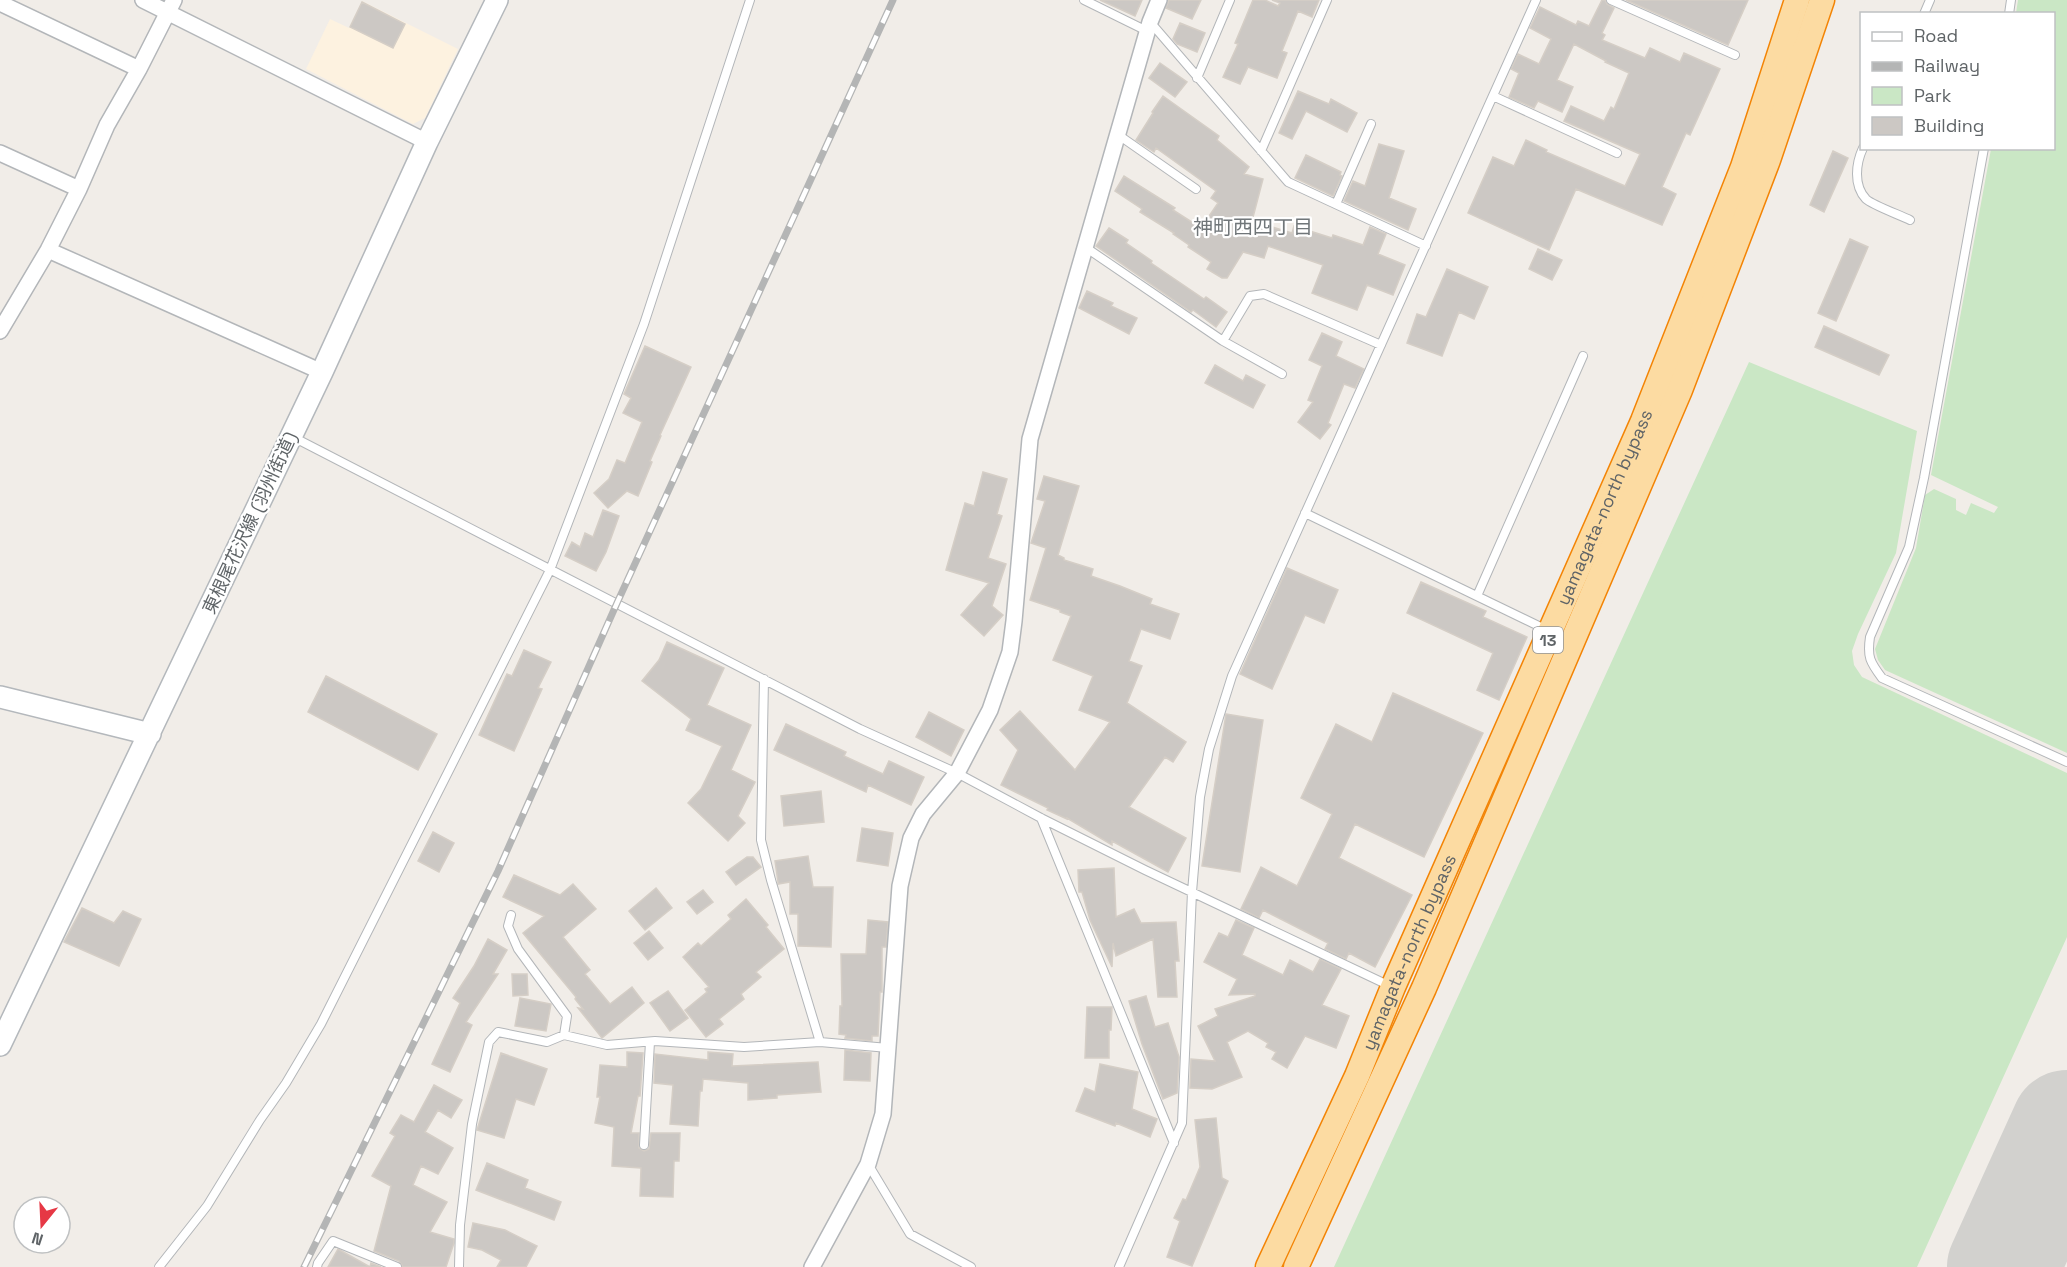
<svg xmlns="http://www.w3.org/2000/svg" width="2067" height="1267" viewBox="0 0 2067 1267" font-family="'Space Grotesk','Noto Sans JP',sans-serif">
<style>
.commercial{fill:#fdf2e0}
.green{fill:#cae7c5}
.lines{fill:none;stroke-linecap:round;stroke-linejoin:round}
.runway{stroke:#d2d1ce;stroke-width:112}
.building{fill:#ccc8c4;stroke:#d5cec6;stroke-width:1.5}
.service-casing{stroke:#b3b6b9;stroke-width:10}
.minor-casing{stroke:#b3b6b9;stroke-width:18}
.secondary-casing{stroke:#b4b8bc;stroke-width:24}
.trunk-casing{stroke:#f38405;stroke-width:27}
.service{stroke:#fff;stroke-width:8}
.minor{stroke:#fff;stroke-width:15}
.secondary{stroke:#fff;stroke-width:21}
.trunk{stroke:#fcdba2;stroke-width:24}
.rail-casing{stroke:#b4b5b5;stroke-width:7}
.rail{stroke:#fff;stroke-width:4.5;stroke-dasharray:14;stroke-linecap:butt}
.labels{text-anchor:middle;stroke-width:4.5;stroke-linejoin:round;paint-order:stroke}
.shield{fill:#fff;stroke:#8f9295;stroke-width:1.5}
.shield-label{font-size:16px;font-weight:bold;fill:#5f6467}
.street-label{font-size:18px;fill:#5f6467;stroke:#fff}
.neighbourhood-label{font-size:20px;fill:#707679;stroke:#fff}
</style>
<rect width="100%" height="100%" fill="#f1ede8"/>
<!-- commercial -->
<path class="commercial" d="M 362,1 L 458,49 L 425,118 L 413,124 L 306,69 L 330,19 L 349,28 Z"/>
<!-- green -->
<path class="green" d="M 2018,0 L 2067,0 L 2067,753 L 1885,670 L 1878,660 L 1875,649 L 1916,548 L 1925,495 L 1934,489 L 1956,499 L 1956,510 L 1966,515 L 1971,503 L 1994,513 L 1998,507 L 1931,475 L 1991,149 L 2054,148 L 2054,14 L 2016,13 Z
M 1749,362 L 1917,431 L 1896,553 L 1858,634 L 1852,651 L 1854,665 L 1862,677 L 2067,773 L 2067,937 L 1917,1267 L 1334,1267 Z"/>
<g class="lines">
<!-- runway -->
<path class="runway" d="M 2003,1267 L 2067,1126"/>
</g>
<!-- building -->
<path class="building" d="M 1100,0 L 1142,0 L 1135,16 Z
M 1169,0 L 1201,0 L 1192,19 L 1166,8 Z
M 1253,0 L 1265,0 L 1278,6 L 1280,3 L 1272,0 L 1319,0 L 1312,17 L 1298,11 L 1282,51 L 1287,53 L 1277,78 L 1248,67 L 1240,84 L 1223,77 L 1238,44 L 1235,43 Z
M 1602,0 L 1605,0 L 1607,4 L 1614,8 L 1602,33 L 1605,35 L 1602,40 L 1645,58 L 1650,48 L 1680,62 L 1684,53 L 1720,69 L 1690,135 L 1686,133 L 1662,187 L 1676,194 L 1662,225 L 1576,189 L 1549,250 L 1468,213 L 1493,157 L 1514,166 L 1526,140 L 1547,150 L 1546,152 L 1625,186 L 1640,154 L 1564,121 L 1571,106 L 1604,121 L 1611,107 L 1614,109 L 1629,73 L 1605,62 L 1606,61 L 1574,44 L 1557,80 L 1573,87 L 1562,112 L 1538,101 L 1534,108 L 1509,97 L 1519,73 L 1511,69 L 1518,54 L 1539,64 L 1551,39 L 1530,28 L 1540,7 L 1576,25 L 1578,21 L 1589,26 Z
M 1626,0 L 1748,0 L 1728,45 Z
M 362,2 L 405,24 L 393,48 L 350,27 Z
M 1180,23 L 1205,33 L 1197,52 L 1177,44 L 1173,39 Z
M 1160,63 L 1187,82 L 1175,97 L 1149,78 Z
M 1298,91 L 1329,104 L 1331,99 L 1357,113 L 1347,132 L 1306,111 L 1292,139 L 1279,133 Z
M 1163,96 L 1219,136 L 1217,140 L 1249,167 L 1244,174 L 1263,179 L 1252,221 L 1292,233 L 1294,226 L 1332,238 L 1333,235 L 1363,245 L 1370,227 L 1386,234 L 1378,254 L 1405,265 L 1393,295 L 1367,285 L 1357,310 L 1312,293 L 1323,265 L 1268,246 L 1264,258 L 1243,252 L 1227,278 L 1222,278 L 1207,269 L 1211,262 L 1188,247 L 1189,245 L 1173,234 L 1174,233 L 1140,212 L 1142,209 L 1115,191 L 1124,176 L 1175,208 L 1173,210 L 1201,228 L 1218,203 L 1211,198 L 1216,191 L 1156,148 L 1154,152 L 1136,140 L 1153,113 L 1152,112 Z
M 1379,144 L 1404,151 L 1389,198 L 1416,209 L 1408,230 L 1344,201 L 1353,181 L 1365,186 Z
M 1833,151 L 1848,158 L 1824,212 L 1810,205 Z
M 1306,155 L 1341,172 L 1340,175 L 1342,176 L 1333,196 L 1295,178 Z
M 1109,228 L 1128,240 L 1126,243 L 1152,261 L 1151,263 L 1204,299 L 1206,297 L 1227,312 L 1216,327 L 1193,310 L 1191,312 L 1096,246 Z
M 1850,239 L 1868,247 L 1836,321 L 1818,313 Z
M 1538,249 L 1562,260 L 1552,280 L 1529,269 Z
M 1447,269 L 1488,287 L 1474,319 L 1459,312 L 1442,356 L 1407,343 L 1417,314 L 1426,317 Z
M 1087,291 L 1113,303 L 1111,306 L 1137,318 L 1129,334 L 1079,308 Z
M 1824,326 L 1889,355 L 1879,375 L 1815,347 Z
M 1322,333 L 1342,342 L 1336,356 L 1364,369 L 1355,388 L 1344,384 L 1328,423 L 1331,425 L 1320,439 L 1298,422 L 1313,402 L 1308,400 L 1322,366 L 1309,360 Z
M 645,346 L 691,367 L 660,435 L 661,436 L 650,461 L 652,462 L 638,496 L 627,491 L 608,508 L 594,493 L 609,479 L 617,460 L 625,463 L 642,422 L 623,413 L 631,398 L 624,394 Z
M 1215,365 L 1243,381 L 1246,375 L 1265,385 L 1253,408 L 1205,383 Z
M 983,472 L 1007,479 L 997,514 L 1002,516 L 988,558 L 1006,564 L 992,606 L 1003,615 L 984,636 L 961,615 L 989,583 L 946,570 L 965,503 L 974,506 Z
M 1044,476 L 1079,486 L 1058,555 L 1064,558 L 1064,560 L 1093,569 L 1091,576 L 1120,586 L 1152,599 L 1150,604 L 1179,614 L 1170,639 L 1141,629 L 1129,661 L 1142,666 L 1127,703 L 1186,742 L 1173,762 L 1165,757 L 1129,807 L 1186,838 L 1168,872 L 1112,841 L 1112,845 L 1067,818 L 1067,819 L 1047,810 L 1048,808 L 1001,785 L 1018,750 L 1000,730 L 1020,711 L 1075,770 L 1110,722 L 1079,710 L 1093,676 L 1053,660 L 1071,616 L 1060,612 L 1060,610 L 1030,600 L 1046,548 L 1031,543 L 1045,501 L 1037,499 Z
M 603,510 L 619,516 L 606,552 L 596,571 L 565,556 L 572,542 L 580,547 L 585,533 L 593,537 Z
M 1287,568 L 1338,590 L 1324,623 L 1305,615 L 1272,689 L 1240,674 Z
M 1421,582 L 1486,611 L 1483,617 L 1527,637 L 1499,700 L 1477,690 L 1493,653 L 1407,613 Z
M 667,642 L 724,668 L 707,705 L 751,725 L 731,770 L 755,782 L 738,816 L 745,823 L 728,841 L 688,803 L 701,789 L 722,746 L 686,730 L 691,719 L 642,681 L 659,660 Z
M 524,650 L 551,662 L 538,688 L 542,689 L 514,751 L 479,735 L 507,674 L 512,676 Z
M 326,676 L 437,734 L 418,770 L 308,712 Z
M 1393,693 L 1483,733 L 1424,857 L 1355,824 L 1339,858 L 1412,895 L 1375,967 L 1349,953 L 1346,959 L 1325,949 L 1328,943 L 1263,910 L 1259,918 L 1241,909 L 1261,867 L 1297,886 L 1332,814 L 1301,798 L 1336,724 L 1372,742 Z
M 929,712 L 964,730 L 951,756 L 916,737 Z
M 1226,714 L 1263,720 L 1240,872 L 1202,866 Z
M 786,724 L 846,752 L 844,756 L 883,774 L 889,761 L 924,777 L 911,805 L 868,785 L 866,792 L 774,750 Z
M 821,791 L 824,822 L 784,826 L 781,796 Z
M 862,828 L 893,833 L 888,866 L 857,861 Z
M 433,832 L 454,843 L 439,872 L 418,861 Z
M 808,856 L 813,887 L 833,887 L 831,947 L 798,946 L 798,914 L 790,914 L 790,882 L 778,884 L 778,882 L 775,861 Z
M 747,857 L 753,857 L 761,867 L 736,885 L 726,872 Z
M 1114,868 L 1116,917 L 1134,909 L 1141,923 L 1176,922 L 1179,961 L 1175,961 L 1177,997 L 1158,997 L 1153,939 L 1116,956 L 1113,943 L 1112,967 L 1090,920 L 1082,892 L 1079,892 L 1078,870 Z
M 514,875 L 560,895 L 573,884 L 596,909 L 563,937 L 590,970 L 585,974 L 610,1004 L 632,987 L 644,1003 L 602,1038 L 578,1008 L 583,1009 L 575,999 L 576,997 L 523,933 L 544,916 L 503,897 Z
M 656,888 L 672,908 L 645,930 L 629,911 Z
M 703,890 L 713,902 L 697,914 L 687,902 Z
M 746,899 L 768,925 L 766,927 L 784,949 L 756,972 L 761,977 L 741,994 L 744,999 L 719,1019 L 723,1024 L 706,1037 L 685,1010 L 707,992 L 705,989 L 709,987 L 683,957 L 698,943 L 701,946 L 731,919 L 728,915 Z
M 82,908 L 114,923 L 123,911 L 141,919 L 119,966 L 64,942 Z
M 868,920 L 888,922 L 886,947 L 882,947 L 882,992 L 880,992 L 878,1036 L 872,1036 L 872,1041 L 845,1038 L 846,1035 L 839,1034 L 840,1006 L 842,1006 L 841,954 L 866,954 Z
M 1236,920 L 1254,928 L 1242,955 L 1283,975 L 1290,960 L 1313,972 L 1320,959 L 1341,969 L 1322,1005 L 1349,1016 L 1336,1048 L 1305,1036 L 1287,1068 L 1272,1059 L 1276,1052 L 1266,1047 L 1268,1043 L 1248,1031 L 1227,1042 L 1242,1077 L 1212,1089 L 1190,1088 L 1191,1059 L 1215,1061 L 1198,1026 L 1218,1016 L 1215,1009 L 1255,996 L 1255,994 L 1229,995 L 1237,979 L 1204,962 L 1219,933 L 1228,937 Z
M 649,931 L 663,948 L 648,960 L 634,943 Z
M 488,939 L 507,950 L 493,974 L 498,974 L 466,1022 L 472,1025 L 450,1072 L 432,1064 L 460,1003 L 453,998 L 474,966 Z
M 512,974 L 527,974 L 528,995 L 513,996 Z
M 668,991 L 688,1018 L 670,1031 L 650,1003 Z
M 1146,996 L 1155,1027 L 1168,1023 L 1179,1057 L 1177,1093 L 1163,1099 L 1142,1044 L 1129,1001 Z
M 520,998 L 551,1004 L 546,1031 L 515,1026 Z
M 1087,1007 L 1112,1007 L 1111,1030 L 1109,1030 L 1109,1058 L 1085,1058 Z
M 845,1050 L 871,1053 L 870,1081 L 844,1080 Z
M 627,1052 L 643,1053 L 640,1096 L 638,1096 L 631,1133 L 639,1133 L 639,1148 L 644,1151 L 649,1149 L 651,1133 L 680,1133 L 679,1161 L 674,1161 L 673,1197 L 640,1196 L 641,1168 L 612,1166 L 614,1127 L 595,1123 L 600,1097 L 597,1097 L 600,1065 L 627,1067 Z
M 708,1052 L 733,1054 L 732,1066 L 818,1062 L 821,1092 L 777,1095 L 777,1098 L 748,1100 L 748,1083 L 703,1079 L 702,1091 L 700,1091 L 698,1126 L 670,1124 L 673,1085 L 654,1083 L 655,1054 L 708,1060 Z
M 501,1053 L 547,1069 L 534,1105 L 516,1099 L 504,1138 L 477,1130 Z
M 1100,1064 L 1138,1072 L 1132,1109 L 1157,1119 L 1150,1137 L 1116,1123 L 1115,1126 L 1076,1111 L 1085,1088 L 1095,1092 Z
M 434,1085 L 462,1100 L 451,1118 L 438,1110 L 425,1132 L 453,1148 L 438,1174 L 421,1166 L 413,1185 L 447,1202 L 430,1232 L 454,1239 L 454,1243 L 446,1267 L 403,1267 L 399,1261 L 374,1251 L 391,1186 L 372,1176 L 395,1136 L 390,1133 L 401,1115 L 414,1122 Z
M 1216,1118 L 1222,1178 L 1228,1181 L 1192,1266 L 1167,1257 L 1180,1221 L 1174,1218 L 1183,1199 L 1186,1200 L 1200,1167 L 1195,1120 Z
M 487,1163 L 528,1180 L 525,1188 L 561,1202 L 554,1220 L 476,1190 Z
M 473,1223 L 505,1230 L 537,1246 L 526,1267 L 497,1267 L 501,1260 L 482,1250 L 468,1247 Z
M 338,1249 L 370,1267 L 371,1263 L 381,1267 L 328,1267 Z"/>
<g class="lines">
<!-- service casing -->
<g class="service-casing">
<path id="service" d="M 1084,0 L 1147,31
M 1611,0 L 1735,55
M 1924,14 L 1930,0
M 2009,14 L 2011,0
M 1151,23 L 1288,182 L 1426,246
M 1197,78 L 1230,0
M 1493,96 L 1617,153
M 1117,134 L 1196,189
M 1863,148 C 1856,163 1853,185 1866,199 C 1872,205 1900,215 1910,220
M 1984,148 L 1924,478 L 1909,547 L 1870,637 C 1867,657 1870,662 1882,678 L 2067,762
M 1261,151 L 1327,0
M 1336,204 L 1371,124
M 1085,247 L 1223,341 L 1282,374
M 1223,341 L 1250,296 L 1264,294 L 1381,345
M 293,437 L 860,729 L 957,773 L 1041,818 L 1145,870 L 1390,986
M 1305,513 L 1547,630
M 1477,596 L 1583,356
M 764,679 L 761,840 L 771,880 L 820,1042
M 1041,818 L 1174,1143
M 511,915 L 508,926 L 518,949 L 567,1016 L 564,1035
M 644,1145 L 650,1042
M 868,1164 L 910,1234 L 971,1267
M 159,1267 L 207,1206 L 260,1120 L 286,1083 L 321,1024 L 550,570 L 644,324 L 750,0
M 317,1267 L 318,1263 L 333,1241 L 397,1267
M 459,1267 L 460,1225 L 472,1124 L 489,1042 L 498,1032 L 547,1042 L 564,1035 L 607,1045 L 655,1041 L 744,1047 L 820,1042 L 888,1048
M 1119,1267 L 1182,1123 L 1192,892 L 1200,797 L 1209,749 L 1232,676 L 1536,0"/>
</g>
<!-- minor casing -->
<g class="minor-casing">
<path id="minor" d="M 143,0 L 427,142
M 0,3 L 139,69
M 0,153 L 79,189
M 48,250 L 322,372
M 0,331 L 48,250 L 79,189 L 107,125 L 139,69 L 174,0
M 812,1267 L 868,1164 L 883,1114 L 900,886 L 911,838 L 923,814 L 957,773 L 990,710 L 1010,652 L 1014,621 L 1030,439 L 1150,22 L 1159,0"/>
</g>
<!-- secondary casing -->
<g class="secondary-casing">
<path id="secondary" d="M 0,697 L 150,734
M 0,1045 L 322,372 L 427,142 L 497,0"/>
</g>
<!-- trunk casing -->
<g class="trunk-casing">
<g id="trunk">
<path id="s1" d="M 1268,1267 L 1357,1076 L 1393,987 L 1643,421 L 1743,167 L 1797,0"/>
<path d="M 1296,1267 L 1424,988 L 1680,390 L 1768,160 L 1822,0"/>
</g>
</g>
<!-- service -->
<use href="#service" class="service"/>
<!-- minor -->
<use href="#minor" class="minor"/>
<!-- secondary -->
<use href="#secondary" class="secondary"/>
<!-- trunk -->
<use href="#trunk" class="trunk"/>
<!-- rail casing -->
<g class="rail-casing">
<path id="rail" d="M 304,1267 L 498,871 L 617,603 L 893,0"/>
</g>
<!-- rail -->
<use href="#rail" class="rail"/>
</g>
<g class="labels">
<!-- shield labels -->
<rect class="shield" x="1533" y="627" width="30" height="26" rx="4.5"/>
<g class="shield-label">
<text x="1548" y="646">13</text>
</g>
<!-- street labels -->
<g class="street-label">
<text dy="6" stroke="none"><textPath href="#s1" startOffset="831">yamagata-north bypass</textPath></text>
<text transform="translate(250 523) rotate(-65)" y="6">東根尾花沢線 (羽州街道)</text>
<text dy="6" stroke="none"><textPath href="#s1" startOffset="345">yamagata-north bypass</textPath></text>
</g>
<!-- neighbourhood labels -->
<g class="neighbourhood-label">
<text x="1253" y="234">神町西四丁目</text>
</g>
</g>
<!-- legend -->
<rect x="1860" y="12" width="195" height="138" fill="#ffffff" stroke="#bfc1c2" stroke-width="1.5"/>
<rect x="1872" y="32" width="30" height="9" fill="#ffffff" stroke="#bfc1c2" stroke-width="1.5"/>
<text x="1914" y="42" font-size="18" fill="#5f6467">Road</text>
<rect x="1872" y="62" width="30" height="9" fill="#b4b5b5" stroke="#bfc1c2" stroke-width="1.5"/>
<text x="1914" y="72" font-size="18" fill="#5f6467">Railway</text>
<rect x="1872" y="87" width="30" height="18" fill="#cae7c5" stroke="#bfc1c2" stroke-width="1.5"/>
<text x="1914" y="102" font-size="18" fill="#5f6467">Park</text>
<rect x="1872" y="117" width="30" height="18" fill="#ccc8c4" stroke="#bfc1c2" stroke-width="1.5"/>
<text x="1914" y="132" font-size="18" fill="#5f6467">Building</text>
<!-- north arrow -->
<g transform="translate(42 1225) rotate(198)"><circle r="28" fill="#ffffff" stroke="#bfc1c2" stroke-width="1.5"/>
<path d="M0-4.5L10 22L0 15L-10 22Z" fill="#e63845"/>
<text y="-9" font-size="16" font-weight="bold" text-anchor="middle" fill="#5f6467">N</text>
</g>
</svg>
